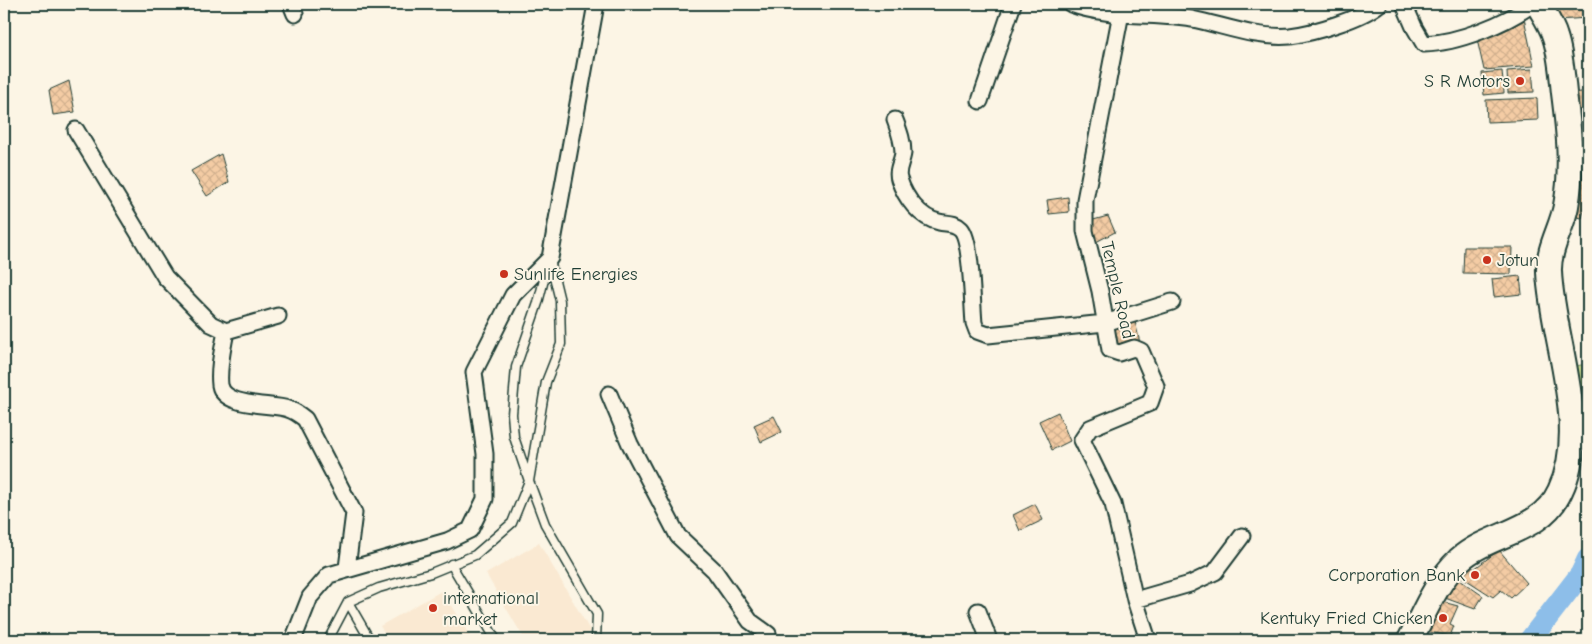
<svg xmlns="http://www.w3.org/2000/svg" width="1592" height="644" viewBox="0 0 1592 644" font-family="'Comic Neue',sans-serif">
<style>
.built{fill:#fae9d2}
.green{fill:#cedf93;stroke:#768e64}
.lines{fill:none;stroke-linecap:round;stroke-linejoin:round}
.river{stroke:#8dbee9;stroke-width:22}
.building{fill:url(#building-cross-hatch);stroke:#1f3d34}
.service-casing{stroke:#1f3d34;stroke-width:11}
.minor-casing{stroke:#1f3d34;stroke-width:19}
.primary-casing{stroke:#1f3d34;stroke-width:28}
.service{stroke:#fcf5e5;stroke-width:8}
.minor{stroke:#fcf5e5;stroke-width:15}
.primary{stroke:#fcf5e5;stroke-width:24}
.poi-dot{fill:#c8321e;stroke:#fcf5e5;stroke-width:2}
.labels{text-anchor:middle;stroke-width:4;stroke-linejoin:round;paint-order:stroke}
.poi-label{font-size:18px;fill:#1f3d34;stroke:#fcf5e5;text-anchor:end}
.street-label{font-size:18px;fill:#1f3d34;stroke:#fcf5e5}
</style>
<defs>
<pattern id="building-cross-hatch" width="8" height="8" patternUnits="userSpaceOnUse" patternTransform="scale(1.25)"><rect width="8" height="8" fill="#f4cca4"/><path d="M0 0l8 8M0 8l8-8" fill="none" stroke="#d1b08e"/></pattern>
</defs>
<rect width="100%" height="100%" fill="#fcf5e5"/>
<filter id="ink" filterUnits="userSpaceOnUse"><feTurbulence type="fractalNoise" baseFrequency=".02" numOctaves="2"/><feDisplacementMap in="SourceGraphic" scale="10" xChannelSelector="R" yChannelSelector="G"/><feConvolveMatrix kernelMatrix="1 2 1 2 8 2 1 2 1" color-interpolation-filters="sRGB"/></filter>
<g filter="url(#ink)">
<!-- built -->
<path class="built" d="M 539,543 L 591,632 L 577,640 L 525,640 L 486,574 Z
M 443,590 L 472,640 L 389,640 L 380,626 Z"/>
<!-- green -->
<path class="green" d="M 1588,364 L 1588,395 L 1579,396 L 1575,366 Z"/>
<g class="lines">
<!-- river -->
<path class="river" d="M 1530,640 L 1581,574 L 1588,559"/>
</g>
<!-- building -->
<path class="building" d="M 1556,4 L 1588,4 L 1588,18 L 1557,20 Z
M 1524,18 L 1534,66 L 1484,70 L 1476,35 Z
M 1532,69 L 1534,92 L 1508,93 L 1507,71 Z
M 1502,71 L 1504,93 L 1484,95 L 1482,73 Z
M 69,81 L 75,112 L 53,115 L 49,90 Z
M 1588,91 L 1588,110 L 1576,112 L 1574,93 Z
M 1537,98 L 1538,120 L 1487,122 L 1486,100 Z
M 1581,131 L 1588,131 L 1588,174 L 1583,174 Z
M 221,154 L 229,182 L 207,196 L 191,171 Z
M 1582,176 L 1588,177 L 1588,195 L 1582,218 L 1572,216 Z
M 1068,197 L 1069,212 L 1049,214 L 1047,200 Z
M 1108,216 L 1115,232 L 1096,242 L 1086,222 Z
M 1464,247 L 1512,247 L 1511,274 L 1463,273 Z
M 1520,276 L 1522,294 L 1494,297 L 1492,279 Z
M 1134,317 L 1140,343 L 1118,349 L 1112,323 Z
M 1058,412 L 1070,441 L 1052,450 L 1039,421 Z
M 774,416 L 782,432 L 761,442 L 754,425 Z
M 1035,504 L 1043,520 L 1020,531 L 1013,515 Z
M 1499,550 L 1527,583 L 1511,598 L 1501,590 L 1493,597 L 1459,575 L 1469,563 L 1474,569 Z
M 1457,578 L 1483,596 L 1475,609 L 1445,598 Z
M 1439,601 L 1458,606 L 1450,624 L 1454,626 L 1450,636 L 1424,631 Z"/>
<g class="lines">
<!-- service casing -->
<g class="service-casing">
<path id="service" d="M 550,260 L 560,301 L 561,344 L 546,382 L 529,481 L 545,524 L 597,614 L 596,640
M 451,564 L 496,640
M 348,602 L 370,640
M 328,640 L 348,602 L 379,588 L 431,573 L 475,555 L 512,523 L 529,481 L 514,437 L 512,414 L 516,367 L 538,303 L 548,264"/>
</g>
<!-- minor casing -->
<g class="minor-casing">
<path id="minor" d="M 291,4 L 295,14
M 1071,4 C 1109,18 1152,13 1192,19 C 1223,25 1257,39 1290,36 C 1313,33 1361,19 1379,4
M 1404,4 L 1414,27 L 1424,44 C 1457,43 1506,24 1532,4
M 1121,13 L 1085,200 L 1085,231 L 1100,291 L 1110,350 L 1119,353 L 1134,348 L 1141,351 L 1156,386 L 1150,403 L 1090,428 L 1082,440 L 1113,504 L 1135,600 L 1148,640
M 980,101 L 1013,4
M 895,120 C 899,131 903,141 903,153 C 902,162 896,170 899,179 C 905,198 920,218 939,222 C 947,224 954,222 961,229 C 972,241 972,304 974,323 L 977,331 L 988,335 L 1105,323 L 1172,302
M 76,130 L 165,277 L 211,324 L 226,331 L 278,316
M 226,331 C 223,348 218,367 220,385 C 224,408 271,403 288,409 C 295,411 300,415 305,419 L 354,513 L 347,568
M 609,394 L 630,444 L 678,536 L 714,570 L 750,621 L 768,634 L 767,640
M 1135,600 L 1190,584 L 1215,572 L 1242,536
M 978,611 L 989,640
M 293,640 L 310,597 L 329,575 L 447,541 L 470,530 L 485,499 L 485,454 L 474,372 L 513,295 L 550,258 L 596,4"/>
</g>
<!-- primary casing -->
<g class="primary-casing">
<path id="primary" d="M 1410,640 C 1424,613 1436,582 1459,560 C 1490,532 1541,533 1560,491 C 1591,428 1552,339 1549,272 C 1548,248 1562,228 1566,206 C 1573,168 1569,132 1564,93 C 1562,75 1561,55 1555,37 C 1552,26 1544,14 1538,4"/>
</g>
<!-- service -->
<use href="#service" class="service"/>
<!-- minor -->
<use href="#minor" class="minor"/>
<!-- primary -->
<use href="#primary" class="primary"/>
</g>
</g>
<!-- markers -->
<g class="poi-dot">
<circle cx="1520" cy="81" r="5"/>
<circle cx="1487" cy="260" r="5"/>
<circle cx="504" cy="274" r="5"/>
<circle cx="1475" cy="575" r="5"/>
<circle cx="433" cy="608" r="5"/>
<circle cx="1443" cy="618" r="5"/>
</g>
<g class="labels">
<!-- poi labels -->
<g class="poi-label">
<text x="1510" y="87">S R Motors</text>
<text x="1497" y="266" text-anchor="start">Jotun</text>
<text x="514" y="280" text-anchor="start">Sunlife Energies</text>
<text x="1465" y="581">Corporation Bank</text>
<text x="443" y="604" text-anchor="start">international<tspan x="443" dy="21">market</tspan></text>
<text x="1433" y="624">Kentuky Fried Chicken</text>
</g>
<!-- street labels -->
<g class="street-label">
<text transform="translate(1118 290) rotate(77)" y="6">Temple Road</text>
</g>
</g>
<!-- margin -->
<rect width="1592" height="644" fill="none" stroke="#fcf5e5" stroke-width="20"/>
<rect x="10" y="10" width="1572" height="624" fill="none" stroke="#1f3d34" stroke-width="2" filter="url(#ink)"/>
</svg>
